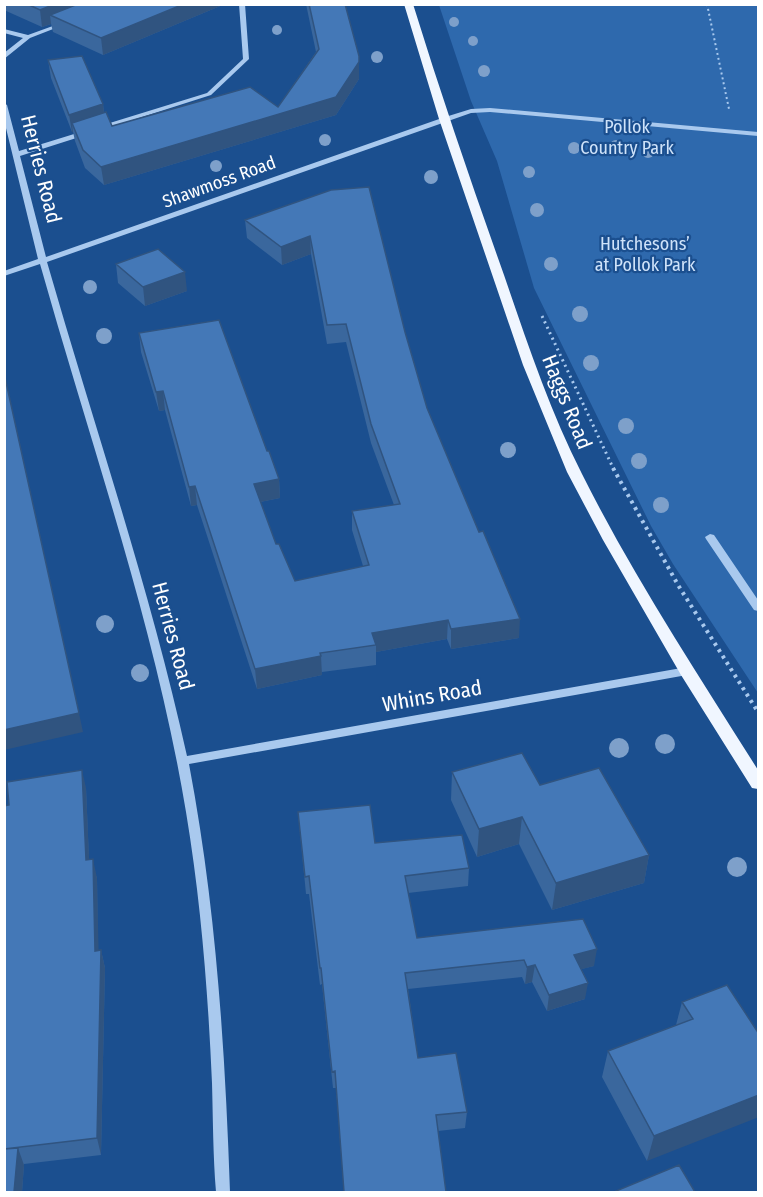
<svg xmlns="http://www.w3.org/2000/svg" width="763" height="1197" viewBox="0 0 763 1197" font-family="'Fira Sans Condensed',sans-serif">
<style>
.green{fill:#2e69ad}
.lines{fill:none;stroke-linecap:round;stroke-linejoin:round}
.path-far2{stroke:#a9c9ee;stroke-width:2;stroke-dasharray:2 3;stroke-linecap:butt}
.path-far1{stroke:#a9c9ee;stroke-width:3;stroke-dasharray:2 4;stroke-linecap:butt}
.path{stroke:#a9c9ee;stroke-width:4;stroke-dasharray:3 4.5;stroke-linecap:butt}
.minor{fill:#a9c9ee;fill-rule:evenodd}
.major{fill:#f0f6ff;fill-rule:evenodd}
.tree{fill:#7ea0ca}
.wall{fill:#3a679d}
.shaded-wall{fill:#305480}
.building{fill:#4478b7;stroke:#305480;stroke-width:1.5}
.labels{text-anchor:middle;stroke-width:4.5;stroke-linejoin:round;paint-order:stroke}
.far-park-label{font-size:18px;fill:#cfe3fa;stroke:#1b4f8f}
.far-street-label{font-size:18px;fill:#fff;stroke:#1b4f8f}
.street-label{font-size:21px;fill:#fff;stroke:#1b4f8f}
</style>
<rect width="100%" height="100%" fill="#1b4f8f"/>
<!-- green -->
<path class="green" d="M 439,5 L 758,5 L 758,693 L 673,564 L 651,526 L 534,288 L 497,161 L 471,101 Z"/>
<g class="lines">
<!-- path-far2 -->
<path class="path-far2" d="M 707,4 L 729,109"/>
<!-- path-far1 -->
<path class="path-far1" d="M 542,316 L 614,470"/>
<!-- path -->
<path class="path" d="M 613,468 L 678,585 L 758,712"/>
<!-- minor -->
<path class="minor" d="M 239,4 L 245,4 L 249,59 L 211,95 L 20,156 L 46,257 L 442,118 L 471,109 L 490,108 L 758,132 L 758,136 L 490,112 L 471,113 L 47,262 C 94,426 150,588 187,756 L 687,667 L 691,668 L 693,671 L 691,674 L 687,675 L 189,764 C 216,906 225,1048 230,1192 L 216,1192 C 213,1156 213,1119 212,1083 C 208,992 201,902 186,812 C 155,625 91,446 40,264 L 4,276 L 4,271 L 38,259 L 4,120 L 4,103 L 7,105 L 19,151 L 207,93 L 243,59 Z
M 61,23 L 66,24 L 30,38 L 4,59 L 4,53 L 23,38 L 4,33 L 4,29 L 28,35 Z
M 710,534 L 714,535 L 758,600 L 758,611 L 754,610 L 706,539 L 705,537 Z"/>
<!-- major -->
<path class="major" d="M 404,4 L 413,4 C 441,95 472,185 504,275 C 527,342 550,411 582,474 C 633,576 697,673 758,770 L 758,789 L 752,788 L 681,675 L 603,540 L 567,472 L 523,365 L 439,119 Z"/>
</g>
<!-- trees -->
<g class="tree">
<circle cx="454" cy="22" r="5"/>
<circle cx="277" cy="30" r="5"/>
<circle cx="473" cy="41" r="5"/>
<circle cx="377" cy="57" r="6"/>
<circle cx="484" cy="71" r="6"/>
<circle cx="325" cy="140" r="6"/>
<circle cx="616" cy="146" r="6"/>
<circle cx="574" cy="148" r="6"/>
<circle cx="648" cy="152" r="6"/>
<circle cx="216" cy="166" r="6"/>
<circle cx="529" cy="172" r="6"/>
<circle cx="431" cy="177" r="7"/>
<circle cx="537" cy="210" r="7"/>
<circle cx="551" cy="264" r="7"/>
<circle cx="90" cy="287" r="7"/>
<circle cx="580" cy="314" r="8"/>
<circle cx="104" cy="336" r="8"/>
<circle cx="591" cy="363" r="8"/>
<circle cx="626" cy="426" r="8"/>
<circle cx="508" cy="450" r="8"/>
<circle cx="639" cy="461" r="8"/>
<circle cx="661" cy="505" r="8"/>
<circle cx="105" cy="624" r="9"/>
<circle cx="140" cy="673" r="9"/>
<circle cx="665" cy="744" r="10"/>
<circle cx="619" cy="748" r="10"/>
<circle cx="737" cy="867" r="10"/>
</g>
<!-- wall -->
<path class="wall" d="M 4,4 L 225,4 L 103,55 L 53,32 L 51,24 L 42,27 L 4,10 Z
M 306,4 L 345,4 L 359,56 L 359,79 L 336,115 L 104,185 L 85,168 L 75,141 L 73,132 L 72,132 L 51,78 L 48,60 L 103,104 L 104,113 L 112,126 L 278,107 L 316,52 Z
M 331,190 L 405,332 L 427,408 L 519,638 L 451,649 L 447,639 L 376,652 L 376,665 L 322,672 L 322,675 L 257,689 L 197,505 L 191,506 L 165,410 L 159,411 L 141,352 L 139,333 L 267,451 L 279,479 L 280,498 L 260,502 L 276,544 L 295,581 L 363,566 L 352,530 L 352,511 L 394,505 L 371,443 L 346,342 L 327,344 L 311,254 L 282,265 L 247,238 L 245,220 Z
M 116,264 L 187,291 L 145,306 L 118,283 Z
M 452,772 L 540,785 L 649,855 L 644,883 L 552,910 L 519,844 L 477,857 L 451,800 Z
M 86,788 L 89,860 L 97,878 L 98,950 L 101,950 L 105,968 L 101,1155 L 24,1164 L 22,1192 L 4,1192 L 4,806 Z
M 298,812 L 375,843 L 469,868 L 468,886 L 408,893 L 417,938 L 594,966 L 581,969 L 585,999 L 547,1011 L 532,982 L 525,984 L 522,977 L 408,989 L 418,1058 L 467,1112 L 465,1128 L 438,1131 L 446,1192 L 344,1192 L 336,1088 L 333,1088 L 322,984 L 320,985 L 309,894 L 306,894 Z
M 727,985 L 647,1161 L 602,1077 L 608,1051 L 676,1025 L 682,1002 Z"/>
<!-- shaded-wall -->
<path class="shaded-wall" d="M 55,4 L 100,4 L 50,15 L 51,24 L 42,27 L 40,10 Z
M 184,4 L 225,4 L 103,55 L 101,38 Z
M 359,62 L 359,79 L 336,115 L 104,185 L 101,167 L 336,97 Z
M 103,104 L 105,122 L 72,123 L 73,132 L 72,132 L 69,115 Z
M 310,236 L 311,254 L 282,265 L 281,247 Z
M 185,272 L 187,291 L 145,306 L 143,287 Z
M 163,391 L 165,410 L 159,411 L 156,392 Z
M 279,479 L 280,498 L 255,503 L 254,484 Z
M 195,486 L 197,505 L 191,506 L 189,487 Z
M 520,619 L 519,638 L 451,649 L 451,629 Z
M 448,620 L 447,639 L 376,652 L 376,645 L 372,633 Z
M 321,656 L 322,675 L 257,689 L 255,669 Z
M 79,713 L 83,732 L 4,750 L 4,730 Z
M 82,770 L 86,788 L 90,879 L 86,860 Z
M 522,817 L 519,844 L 477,857 L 479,829 Z
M 649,855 L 644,883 L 552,910 L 556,883 Z
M 93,859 L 97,878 L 99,969 L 95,951 Z
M 597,949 L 594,966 L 571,972 L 574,955 Z
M 101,950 L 105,968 L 101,1155 L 97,1138 Z
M 535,965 L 532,982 L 525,984 L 527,967 Z
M 588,983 L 585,999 L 547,1011 L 549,995 Z
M 759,1095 L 759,1117 L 647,1161 L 654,1136 Z
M 18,1148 L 24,1165 L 22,1192 L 14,1192 Z"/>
<!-- building -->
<path class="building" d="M 27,4 L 55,4 L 40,10 Z
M 78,4 L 184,4 L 101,38 L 50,15 Z
M 309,4 L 345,4 L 359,56 L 359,62 L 336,97 L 101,167 L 83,150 L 72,123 L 106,112 L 112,126 L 250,87 L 278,107 L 319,49 Z
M 82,56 L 103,104 L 69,115 L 48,60 Z
M 369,187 L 405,332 L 427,408 L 479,532 L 483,531 L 520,619 L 451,629 L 448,620 L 372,633 L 376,645 L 320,653 L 321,656 L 255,669 L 195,486 L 189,487 L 163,391 L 156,392 L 139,333 L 219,320 L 267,451 L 269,451 L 279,479 L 254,484 L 276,544 L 279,544 L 295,581 L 369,565 L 352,511 L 400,504 L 371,424 L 346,324 L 327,325 L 310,236 L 281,247 L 245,220 L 331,190 Z
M 158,249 L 185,272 L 143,287 L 116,264 Z
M 4,373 L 79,713 L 4,730 Z
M 522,753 L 540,785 L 599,768 L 649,855 L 556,883 L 522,817 L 479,829 L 452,772 Z
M 82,770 L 86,860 L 93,859 L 95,951 L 101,950 L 97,1138 L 4,1149 L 4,806 L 9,805 L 7,782 Z
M 370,805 L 375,843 L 462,835 L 469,868 L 405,876 L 417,938 L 583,919 L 597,949 L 574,955 L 588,983 L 549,995 L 535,965 L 527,967 L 524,960 L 405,973 L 418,1058 L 456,1053 L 467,1112 L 436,1115 L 446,1192 L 344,1192 L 335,1071 L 332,1072 L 321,968 L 320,968 L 309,876 L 305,877 L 298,812 Z
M 727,985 L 759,1034 L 759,1095 L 654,1136 L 608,1051 L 693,1019 L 682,1002 Z
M 18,1148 L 14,1192 L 4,1192 L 4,1149 Z
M 679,1165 L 695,1192 L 617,1192 L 616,1191 Z"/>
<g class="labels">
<!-- far-park labels -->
<g class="far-park-label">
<text x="627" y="133">Pollok<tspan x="627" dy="21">Country Park</tspan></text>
<text x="645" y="250">Hutchesons’<tspan x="645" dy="21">at Pollok Park</tspan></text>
</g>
<!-- far-street labels -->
<g class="far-street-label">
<text transform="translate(219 182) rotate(-20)" y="6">Shawmoss Road</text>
</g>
<!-- street labels -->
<g class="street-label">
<text transform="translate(41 169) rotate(76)" y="7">Herries Road</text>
<text transform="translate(567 402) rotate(68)" y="7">Haggs Road</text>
<text transform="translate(173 636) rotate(75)" y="7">Herries Road</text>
<text transform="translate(432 696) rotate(-10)" y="7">Whins Road</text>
</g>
</g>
<!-- border -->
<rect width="763" height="1197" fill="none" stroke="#ffffff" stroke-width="12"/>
</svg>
